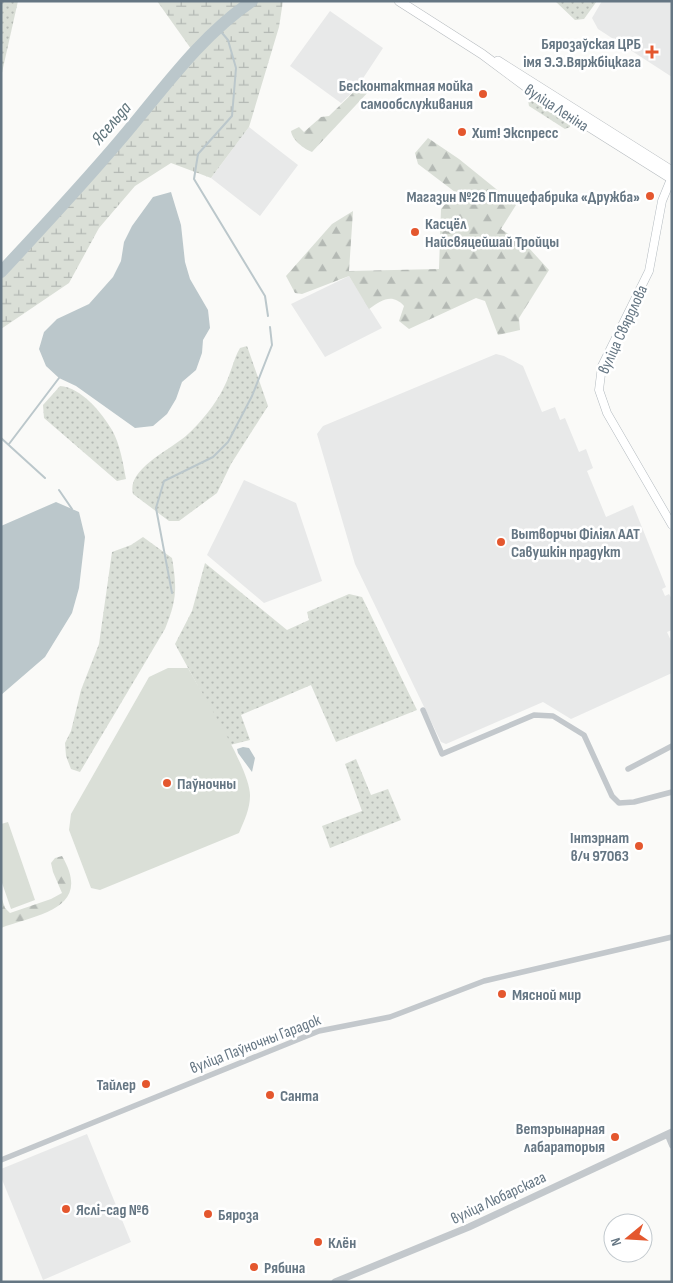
<svg xmlns="http://www.w3.org/2000/svg" width="673" height="1283" viewBox="0 0 673 1283" font-family="'Sofia Sans Condensed',sans-serif">
<style>
.built{fill:#e8e9e9}
.green{fill:url(#green-dots)}
.forest{fill:url(#forest-firs)}
.wetland{fill:url(#wetland-marsh)}
.pitch{fill:#dadfd7}
.water{fill:#bbc7cb}
.lines{fill:none;stroke-linecap:round;stroke-linejoin:round}
.stream{stroke:#bbc7cb;stroke-width:2}
.river{stroke:#bbc7cb;stroke-width:12}
.secondary-casing{stroke:#b3babf;stroke-width:9}
.primary-casing{stroke:#b5babe;stroke-width:10}
.minor{stroke:#c3c8cc;stroke-width:5.5}
.tertiary{stroke:#c3c8cc;stroke-width:7}
.secondary{stroke:#fff;stroke-width:8}
.primary{stroke:#fff;stroke-width:9}
.poi-dot{fill:#e4572e;stroke:#fff;stroke-width:2}
.labels{text-anchor:middle;stroke-width:5;stroke-linejoin:round;paint-order:stroke}
.poi-label{font-size:16px;font-weight:bold;fill:#657683;stroke:#fff;text-anchor:start}
.street-label{font-size:16px;fill:#657683;stroke:#fff}
.water-label{font-size:18px;font-style:italic;fill:#60757c;stroke:#fff}
</style>
<defs>
<pattern id="green-dots" width="8" height="8" patternUnits="userSpaceOnUse" patternTransform="scale(1.25)"><rect width="8" height="8" fill="#dadfd7"/><path d="M2 2h.1M6 6h.1" fill="none" stroke="#b4b9b4" stroke-width="1.8" stroke-linecap="round"/></pattern>
<pattern id="forest-firs" width="22" height="20" patternUnits="userSpaceOnUse" patternTransform="scale(1.25)"><rect width="22" height="20" fill="#dadfd7"/><path d="M5 1l3.5 6h-7zM16 11l3.5 6h-7z" fill="#b4b9b4"/></pattern>
<pattern id="wetland-marsh" width="20" height="14" patternUnits="userSpaceOnUse" patternTransform="scale(1.25)"><rect width="20" height="14" fill="#dadfd7"/><path d="M1 5h8M5 5V1M11 12h8M15 12V8" fill="none" stroke="#b4b9b4"/></pattern>
</defs>
<rect width="100%" height="100%" fill="#fafaf8"/>
<!-- built -->
<path class="built" d="M 602,1 L 672,1 L 672,77 L 598,29 L 592,18 Z
M 330,11 L 383,48 L 356,89 L 341,103 L 290,66 Z
M 249,127 L 298,165 L 260,216 L 211,178 Z
M 349,276 L 382,328 L 325,357 L 291,304 Z
M 496,354 L 504,356 L 523,366 L 542,412 L 555,407 L 560,420 L 565,418 L 579,452 L 586,449 L 593,468 L 587,471 L 606,517 L 633,505 L 666,587 L 662,589 L 665,596 L 669,594 L 672,599 L 672,630 L 667,632 L 672,643 L 672,673 L 571,719 L 543,702 L 446,744 L 441,742 L 355,564 L 317,434 L 323,426 Z
M 244,480 L 296,503 L 322,581 L 264,603 L 207,555 Z
M 87,1134 L 131,1242 L 43,1280 L 1,1177 L 1,1169 Z"/>
<!-- green -->
<path class="green" d="M 1,1 L 18,1 L 1,77 Z
M 555,1 L 597,1 L 584,19 L 575,20 Z
M 534,96 L 570,119 L 570,127 L 565,129 L 529,106 L 528,100 Z
M 247,346 L 268,406 L 231,464 L 217,493 L 179,521 L 169,521 L 133,494 C 126,469 172,449 187,435 C 201,422 216,404 224,387 C 231,374 233,360 240,348 Z
M 60,386 C 81,387 102,413 112,430 C 120,444 123,463 126,479 L 117,481 L 44,418 L 43,405 Z
M 143,537 L 172,558 C 177,588 177,600 165,629 L 80,772 L 71,769 L 66,756 L 65,743 L 71,731 L 81,690 L 99,644 L 112,552 L 131,545 Z
M 205,563 L 287,630 L 309,620 L 307,612 L 349,594 L 362,597 L 417,710 L 336,742 L 311,685 L 241,715 L 250,740 L 230,745 L 175,644 L 192,611 Z
M 356,759 L 371,795 L 388,789 L 401,820 L 330,848 L 322,826 L 362,811 L 345,764 Z"/>
<!-- forest -->
<path class="forest" d="M 362,84 L 367,85 L 370,90 L 312,152 C 304,149 292,140 291,131 L 299,127 L 304,132 L 321,117 L 329,116 Z
M 428,138 L 459,159 L 516,205 L 501,229 L 528,247 L 549,270 L 519,318 L 520,330 L 498,335 L 485,301 L 476,298 L 409,329 L 399,321 L 404,306 C 392,293 382,300 369,309 L 349,276 L 302,294 L 295,293 L 286,276 L 332,224 L 353,211 L 349,271 L 439,269 L 441,209 L 455,192 L 418,164 L 415,153 Z
M 62,856 C 93,909 39,914 1,928 L 1,896 L 5,908 L 10,913 L 51,899 L 62,893 L 53,872 L 51,863 L 55,858 Z"/>
<!-- wetland -->
<path class="wetland" d="M 157,1 L 283,1 L 279,27 L 249,127 L 211,178 L 171,163 L 135,186 L 99,228 L 69,283 L 1,329 L 1,272 L 120,140 L 194,53 Z"/>
<!-- pitch -->
<path class="pitch" d="M 168,668 L 188,668 C 202,694 251,770 250,796 C 250,809 244,821 239,833 L 100,890 L 91,888 L 69,830 L 71,814 L 149,677 Z
M 8,822 L 35,900 L 11,909 L 1,880 L 1,824 Z"/>
<!-- water -->
<path class="water" d="M 171,192 L 181,225 L 185,262 L 190,279 L 208,310 L 210,328 L 203,340 L 202,353 L 196,370 L 182,382 L 176,399 L 167,414 L 153,426 L 135,428 L 76,386 L 59,378 L 46,366 L 39,349 L 44,332 L 57,319 L 89,304 L 113,277 L 121,261 L 124,242 L 132,226 L 153,197 Z
M 56,502 L 79,512 L 85,537 L 79,588 L 72,613 L 45,657 L 1,695 L 1,526 Z
M 243,747 L 249,748 L 255,758 L 252,772 L 238,753 L 237,749 Z"/>
<g class="lines">
<!-- stream -->
<path class="stream" d="M 217,27 L 228,40 L 236,68 L 232,116 L 198,154 L 194,179 L 265,296 L 268,316
M 1,438 L 45,478
M 9,444 L 59,378
M 59,490 L 72,509
M 172,593 L 156,508 L 164,481 L 213,457 L 228,442 L 252,396 L 272,345 L 270,327"/>
<!-- river -->
<path class="river" d="M 1,272 C 42,228 83,184 121,139 C 162,91 199,37 252,1"/>
<!-- secondary casing -->
<g class="secondary-casing">
<path id="secondary" d="M 671,179 L 662,201 L 649,271 L 602,366 L 599,390 L 607,413 L 672,525"/>
</g>
<!-- primary casing -->
<g class="primary-casing">
<path id="primary" d="M 399,1 L 482,54 L 529,89 L 672,179
M 498,61 L 672,171"/>
</g>
<!-- minor -->
<path class="minor" d="M 423,710 L 442,754 L 534,715 L 553,716 L 584,735 L 612,796 L 619,803 L 634,802 L 672,792
M 628,769 L 672,746
M 667,1134 L 672,1146
M 1,1160 L 319,1031 L 390,1017 L 484,981 L 672,937"/>
<!-- tertiary -->
<path class="tertiary" d="M 335,1282 L 469,1227 L 672,1132"/>
<!-- secondary -->
<use href="#secondary" class="secondary"/>
<!-- primary -->
<use href="#primary" class="primary"/>
</g>
<!-- markers -->
<g class="poi-dot">
<path d="M649.5 44.5h5v5h5v5h-5v5h-5v-5h-5v-5h5z"/>
<circle cx="483" cy="94" r="5"/>
<circle cx="462" cy="132" r="5"/>
<circle cx="650" cy="196" r="5"/>
<circle cx="415" cy="232" r="5"/>
<circle cx="501" cy="542" r="5"/>
<circle cx="167" cy="783" r="5"/>
<circle cx="639" cy="846" r="5"/>
<circle cx="502" cy="994" r="5"/>
<circle cx="146" cy="1084" r="5"/>
<circle cx="270" cy="1095" r="5"/>
<circle cx="615" cy="1137" r="5"/>
<circle cx="66" cy="1209" r="5"/>
<circle cx="208" cy="1214" r="5"/>
<circle cx="318" cy="1242" r="5"/>
<circle cx="254" cy="1267" r="5"/>
</g>
<g class="labels">
<!-- poi labels -->
<g class="poi-label">
<text x="641" y="49" text-anchor="end">Бярозаўская ЦРБ<tspan x="641" dy="18">імя Э.Э.Вяржбіцкага</tspan></text>
<text x="473" y="91" text-anchor="end">Бесконтактная мойка<tspan x="473" dy="18">самообслуживания</tspan></text>
<text x="472" y="138">Хит! Экспресс</text>
<text x="640" y="202" text-anchor="end">Магазин №26 Птицефабрика «Дружба»</text>
<text x="425" y="229">Касцёл<tspan x="425" dy="18">Найсвяцейшай Тройцы</tspan></text>
<text x="511" y="539">Вытворчы Філіял ААТ<tspan x="511" dy="18">Савушкін прадукт</tspan></text>
<text x="177" y="789">Паўночны</text>
<text x="629" y="843" text-anchor="end">Інтэрнат<tspan x="629" dy="18">в/ч 97063</tspan></text>
<text x="512" y="1000">Мясной мир</text>
<text x="136" y="1090" text-anchor="end">Тайлер</text>
<text x="280" y="1101">Санта</text>
<text x="605" y="1134" text-anchor="end">Ветэрынарная<tspan x="605" dy="18">лабараторыя</tspan></text>
<text x="76" y="1215">Яслі-сад №6</text>
<text x="218" y="1220">Бяроза</text>
<text x="328" y="1248">Клён</text>
<text x="264" y="1273">Рябина</text>
</g>
<!-- street labels -->
<g class="street-label">
<text transform="translate(557 107) rotate(33)" y="6">вуліца Леніна</text>
<text transform="translate(622 329) rotate(-65)" y="6">вуліца Свярдлова</text>
<text transform="translate(255 1043) rotate(-21)" y="6">вуліца Паўночны Гарадок</text>
<text transform="translate(498 1197) rotate(-25)" y="6">вуліца Любарскага</text>
</g>
<!-- water labels -->
<g class="water-label">
<text transform="translate(111 123) rotate(-49)" y="6">Ясельда</text>
</g>
</g>
<!-- border -->
<rect width="673" height="1283" fill="none" stroke="#657683" stroke-width="5"/>
<!-- north arrow -->
<g transform="translate(628 1238) rotate(252)"><circle r="24" fill="#ffffff" stroke="#c1c8cd"/>
<path d="M0-4L9 19L0 12L-9 19Z" fill="#e4572e"/>
<text y="-8" font-size="14" font-weight="bold" text-anchor="middle" fill="#657683">N</text>
</g>
</svg>
